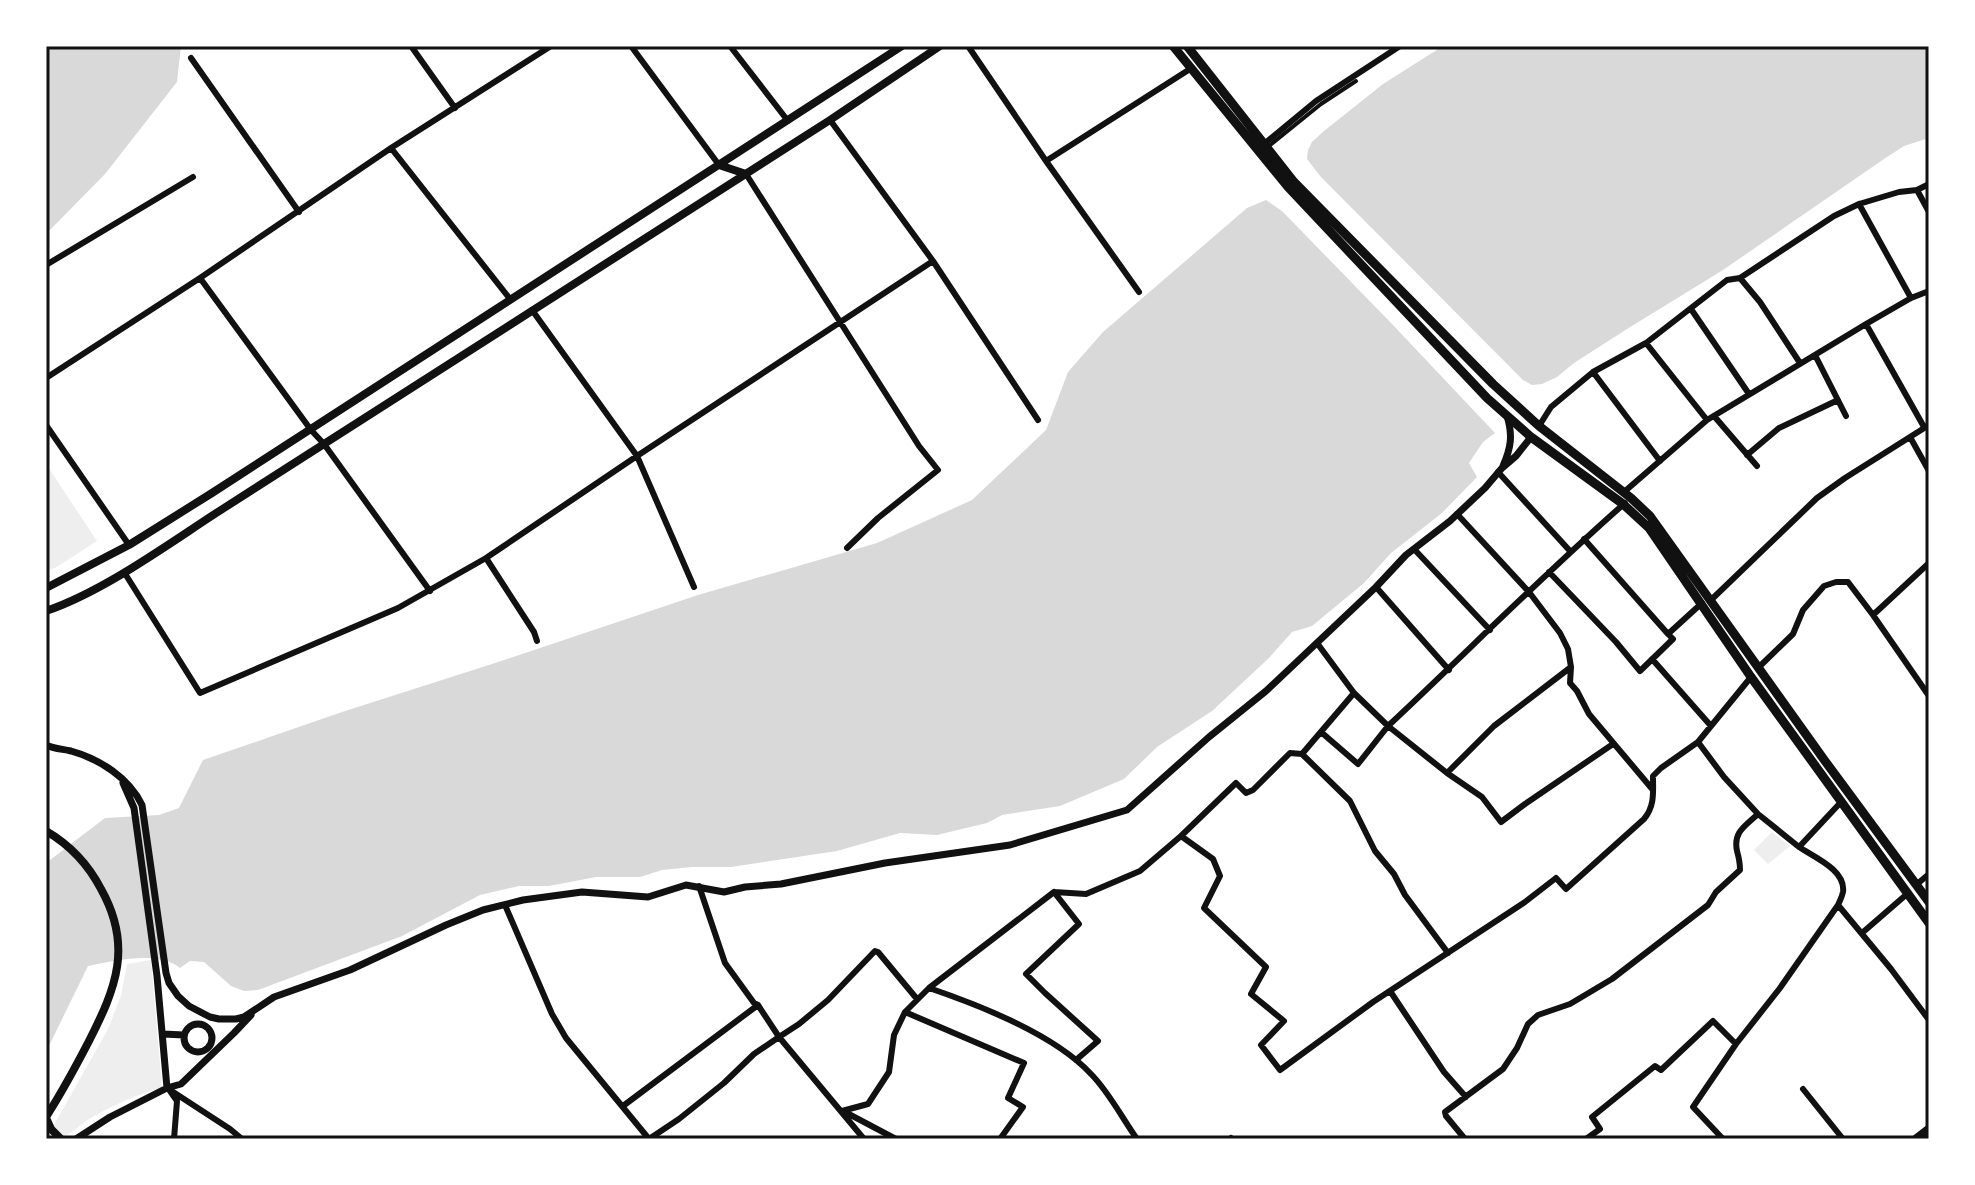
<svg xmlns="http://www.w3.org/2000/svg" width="1975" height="1185" viewBox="0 0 1975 1185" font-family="'Sofia Sans Condensed',sans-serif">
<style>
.green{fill:#eee}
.water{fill:#d9d9d9}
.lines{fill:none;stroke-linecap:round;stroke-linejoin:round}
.pedestrian{stroke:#111;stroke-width:4}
.minor{stroke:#111;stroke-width:6}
.tertiary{stroke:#111;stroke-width:7}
.secondary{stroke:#111;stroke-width:8}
.primary{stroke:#111;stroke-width:9}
.neatline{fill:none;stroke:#111;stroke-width:3}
</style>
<rect width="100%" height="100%" fill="#fff"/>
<!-- green -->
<path class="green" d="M 46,464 L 97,541 L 55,568 L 46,571 Z
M 1772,832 L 1790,846 L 1768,864 L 1754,850 Z
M 151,960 L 162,1088 C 137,1094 113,1105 91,1118 C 72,1130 70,1139 46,1139 L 108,1029 L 121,996 L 127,964 Z"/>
<!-- water -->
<path class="water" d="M 46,46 L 181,46 L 177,82 L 105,174 L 46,234 Z
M 1443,46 L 1929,46 L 1929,138 L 1904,146 L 1884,159 L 1723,270 L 1627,329 L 1574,363 L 1557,377 L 1542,384 L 1532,385 L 1523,380 L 1320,176 L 1307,159 L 1308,150 L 1312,142 L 1324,131 L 1383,84 Z
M 1266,200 L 1282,211 L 1392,324 L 1495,433 L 1483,442 L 1469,463 L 1477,477 L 1442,513 L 1391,553 L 1364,583 L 1312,626 L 1292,632 L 1269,658 L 1212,711 L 1157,747 L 1124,779 L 1060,806 L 1002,815 L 987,823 L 937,835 L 900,833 L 837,851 L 731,867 L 692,867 L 662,870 L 640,877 L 596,877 L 549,886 L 519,886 L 480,895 L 402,936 L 258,990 L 244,991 L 231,986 L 204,962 L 190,961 L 180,968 C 157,950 114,961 88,966 L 46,1052 L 46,863 L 105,818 L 159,815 L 179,808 L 203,760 L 342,712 L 492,664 L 698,595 L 877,543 L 972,500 L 1046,430 L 1068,372 L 1103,332 L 1247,208 Z"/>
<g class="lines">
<!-- pedestrian -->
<path class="pedestrian" d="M 1269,146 L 1321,104 L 1356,81"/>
<!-- minor -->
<path class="minor" d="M 411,46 L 455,108
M 631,46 L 719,165
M 730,46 L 788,121
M 968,46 L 1046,161 L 1139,292
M 191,58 L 299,212
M 830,120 L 933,261 L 1038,420
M 1264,144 L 1316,101 L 1400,46
M 391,148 L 510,299
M 1046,161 L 1190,69
M 746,174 L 919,446 L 938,470 L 878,518 L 847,548
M 1917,190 L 1929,212
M 1859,204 L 1911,298
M 46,265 L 193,177
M 200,278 L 311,430 L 324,444 L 430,591
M 1740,278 L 1760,302 L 1800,363
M 1691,309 L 1749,394
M 532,310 L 637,456 L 694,587
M 1866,324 L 1924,427
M 1646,343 L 1707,420
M 1815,355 L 1846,416
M 1593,372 L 1660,461
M 46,378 L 200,278 L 391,148 L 551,46
M 1714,416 L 1757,466
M 46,425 L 129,545
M 1539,426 L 1551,407 L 1593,372 L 1646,343 L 1727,280 L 1740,278 L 1834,216 L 1859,204 L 1899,192 L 1917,190 L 1929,184
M 1910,437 L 1929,425
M 1747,455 L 1779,428 L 1838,400
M 1498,472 L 1570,551
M 1624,492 L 1707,420 L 1866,324 L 1911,298 L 1929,291
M 1457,514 L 1529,592 L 1560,633 L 1568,649 L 1571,667 L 1494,726 L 1447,773 L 1482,797 L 1501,822 L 1525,804 L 1613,744
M 1584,539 L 1668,634
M 1414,549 L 1490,630
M 486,558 L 534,632 L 537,641
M 124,572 L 200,693 L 398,608 L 486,558 L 637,456 L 933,261
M 1549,572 L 1616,642 L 1640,671 L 1673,639 L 1668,634 L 1702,603
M 1376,587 L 1449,670
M 1711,600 L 1817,498 L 1845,478 L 1910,437 L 1929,471
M 1873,615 L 1929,563
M 1317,643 L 1354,693
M 1652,659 L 1711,726
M 1571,667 L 1570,683 L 1577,691 L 1589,714 L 1653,790
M 1759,667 L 1793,634 L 1803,610 L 1824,586 L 1836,582 L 1848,582 L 1873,615 L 1929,696
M 1751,677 L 1698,742 L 1724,777 L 1758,814 L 1799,847
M 1321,732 L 1358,764 L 1388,726 L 1447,773
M 1302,754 L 1350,801 L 1375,851 L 1394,874 L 1405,895 L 1448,953
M 1181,836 L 1213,859 L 1220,876 L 1204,908 L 1266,967 L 1251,994 L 1284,1021 L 1261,1045 L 1280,1070 L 1373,1002 L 1525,902 L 1556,878 L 1566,889 L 1644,819 C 1655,806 1653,792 1653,776 L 1661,768 L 1698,742
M 1916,885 L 1929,874
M 699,886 L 725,963 L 754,1003 L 758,1005 L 779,1037 L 799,1024 L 828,1000 L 875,951 L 878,952 L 917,999
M 1054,892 L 1079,924 L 1026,974 L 1045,993 L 1098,1041 L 1076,1060
M 505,905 L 552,1014 L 566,1038 L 649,1139
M 1838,905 L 1891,969 L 1929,1020
M 1862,933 L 1907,894
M 929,988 C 979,1005 1054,1034 1091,1074 C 1109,1092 1122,1118 1137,1139
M 1390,991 L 1444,1072 L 1466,1097
M 905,1012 L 1024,1063 L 1008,1098 L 1023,1107 L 1000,1139
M 167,1088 L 230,1129 L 242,1139
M 1803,1089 L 1843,1139
M 170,1091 L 177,1101 L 174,1139
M 623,1106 L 758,1005
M 842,1111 L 868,1104 L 889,1072 L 894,1035 L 905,1012 L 929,988 L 1054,892 L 1086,894 L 1140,871 L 1181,836 L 1236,783 L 1246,793 L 1253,790 L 1290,753 L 1302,754 L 1354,693 L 1388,726 C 1467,652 1543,575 1625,503
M 845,1112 L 896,1139
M 649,1139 L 679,1119 L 724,1083 L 754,1054 L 779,1037 L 864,1139
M 1230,1139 L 1231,1138
M 1465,1139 L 1446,1116 L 1445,1112 L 1503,1069 L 1517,1048 L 1528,1024 L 1538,1015 L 1570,1004 L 1612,979 L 1708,905 L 1716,892 L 1740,870 C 1740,863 1739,858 1737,851 C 1733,832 1745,826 1758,814
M 1586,1139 L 1600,1129 L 1592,1117 L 1655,1066 L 1661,1070 L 1713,1021 L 1736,1044 L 1780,988 L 1838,905 C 1840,900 1842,897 1843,892 C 1846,870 1814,857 1799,847 L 1842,801
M 1723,1139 L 1693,1107 L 1736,1044"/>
<!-- tertiary -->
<path class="tertiary" d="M 1503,466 C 1511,448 1513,435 1507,416
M 46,745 C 54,749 63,749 71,751 C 100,759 129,778 142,805 L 166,973 L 169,983 L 178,996 L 189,1006 L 210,1017 L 219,1019 L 236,1019 L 244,1017 L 274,997 L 350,970 L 446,925 L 483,910 L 523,900 L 582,892 L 648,897 L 686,885 L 724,892 L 745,887 L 781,884 L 885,863 L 1010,845 L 1127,810 L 1209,737 L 1266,691 L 1376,587 L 1406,555 L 1450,521 L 1485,488 L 1502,468 L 1516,456 L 1531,437
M 123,783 L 134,808 L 157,976 L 167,1088
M184 1038a14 14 0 1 1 28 0a14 14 0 1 1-28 0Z
M 163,1034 L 184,1035
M 76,1139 L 110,1117 L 167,1088 L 181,1084 L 234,1033 L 251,1015"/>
<!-- secondary -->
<path class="secondary" d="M 719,165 L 746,174
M 46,588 L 129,545 L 212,493 L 902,46
M 46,611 C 105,591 171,542 224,508 L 830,120 L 940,46
M 46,831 C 70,845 88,864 101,889 C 133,946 116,988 89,1041 C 75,1068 62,1092 46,1117
M 46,1118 L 51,1129 L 61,1139"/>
<!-- primary -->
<path class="primary" d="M 1173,46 L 1288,187 L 1487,398 L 1531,437 L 1623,504 L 1649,528 L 1751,677 L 1929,923
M 1187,46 L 1294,182 L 1493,384 L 1539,426 L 1631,498 L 1650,516 L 1825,761 L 1929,902
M 1916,1139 L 1929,1129"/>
</g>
<!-- border -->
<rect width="1975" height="1185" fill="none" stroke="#ffffff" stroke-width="96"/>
<rect x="48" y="48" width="1879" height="1089" class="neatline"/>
</svg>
